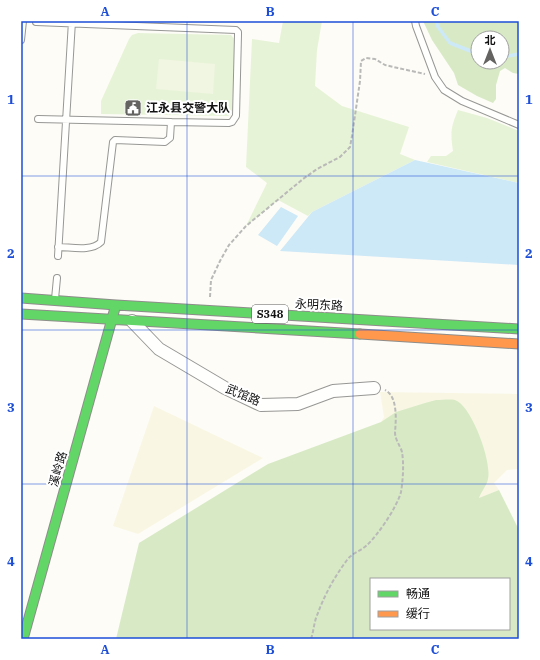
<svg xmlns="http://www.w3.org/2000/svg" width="540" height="660" viewBox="0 0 540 660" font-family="'IBM Plex Serif','Noto Sans SC',serif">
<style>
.farmland{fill:#f9f7e4}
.green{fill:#e7f3d7}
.forest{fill:#d8eac5;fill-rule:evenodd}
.pitch{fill:#f0f6e1}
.water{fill:#cde8f7}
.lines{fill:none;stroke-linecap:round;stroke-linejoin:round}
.stream{stroke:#cde8f7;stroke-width:3.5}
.lane-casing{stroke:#979795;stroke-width:8}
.street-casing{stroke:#979795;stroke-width:14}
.fast-casing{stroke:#8e8d8b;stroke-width:11}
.slow-casing{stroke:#8e8d8b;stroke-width:11}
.path{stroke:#b9b9b8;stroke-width:2;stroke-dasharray:4 2;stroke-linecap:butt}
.lane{stroke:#fffffe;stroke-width:6}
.street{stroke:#fffffe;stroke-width:12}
.fast{stroke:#63d668;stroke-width:9}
.slow{stroke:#ff974d;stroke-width:9}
.grid{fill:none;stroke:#1d4ed8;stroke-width:1;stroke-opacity:0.55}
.labels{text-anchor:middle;stroke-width:4;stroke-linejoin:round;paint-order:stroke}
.shield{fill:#fff;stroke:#585858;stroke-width:1}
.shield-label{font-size:11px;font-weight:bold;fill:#111}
.poi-label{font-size:12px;font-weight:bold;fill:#111;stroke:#fff;text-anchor:start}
.street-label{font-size:12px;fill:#111;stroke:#fff}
.neatline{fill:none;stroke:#1d4ed8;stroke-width:1.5}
.grid-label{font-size:13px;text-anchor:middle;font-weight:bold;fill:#1d4ed8}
</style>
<rect width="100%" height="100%" fill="#fdfcf7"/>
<!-- farmland -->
<path class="farmland" d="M 380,392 L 519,394 L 519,469 L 507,470 L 494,483 L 499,490 L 478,499 L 381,422 L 384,417 Z
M 154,406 L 263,458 L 138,534 L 113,526 Z"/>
<!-- green -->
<path class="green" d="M 283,21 L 322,21 L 317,50 L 315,86 L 342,106 L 409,127 L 400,154 L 415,160 L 312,212 L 308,216 L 278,200 L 246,226 L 267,183 L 246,167 L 252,39 L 279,43 Z
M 138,33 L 231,35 L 235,40 L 232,113 L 228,116 L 101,114 L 101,101 L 129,39 L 132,35 Z
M 458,110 L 487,118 L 519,131 L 519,183 L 427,162 L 431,156 L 446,156 L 453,151 C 450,132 451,127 458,110 Z"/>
<!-- forest -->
<path class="forest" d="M 423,21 L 519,21 L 519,74 L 513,73 L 505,68 L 500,71 L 496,85 L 496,99 L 493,103 L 477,96 L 458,85 L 454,73 L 432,40 ZM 478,38 L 502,38 L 502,62 L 478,62 Z
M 436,400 C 442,400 450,399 455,400 C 472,406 492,462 488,479 C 487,485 481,492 479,498 L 499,490 L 519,530 L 519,639 L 116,639 L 139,543 L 268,464 L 381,422 L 396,412 L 425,403 ZM 371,579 L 509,579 L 509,629 L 371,629 Z"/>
<!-- pitch -->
<path class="pitch" d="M 159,59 L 215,64 L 213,94 L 156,89 Z"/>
<!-- water -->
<path class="water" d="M 415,160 L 519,183 L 519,265 L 280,251 L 312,212 Z
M 281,207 L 298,216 L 277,246 L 258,235 Z"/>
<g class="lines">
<!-- stream -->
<path class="stream" d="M 436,21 L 438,27 L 450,43 L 478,54
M 502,57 L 519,54"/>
<!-- lane casing -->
<g class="lane-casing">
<path id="lane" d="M 415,21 L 416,26 L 435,77 L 444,90 L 462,101 L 519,125
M 36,22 L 236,30 L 238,32 L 238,35 L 236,116 L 232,122 L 229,123 L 171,122
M 21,40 L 23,21
M 38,119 L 171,122 L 170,138 L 165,142 L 115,140 L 113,142 L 101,242 C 91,252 71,247 58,247
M 58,256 L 72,21
M 55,299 L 57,278"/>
</g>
<!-- street casing -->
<g class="street-casing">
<path id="street" d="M 132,321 L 159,349 L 225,388 L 261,405 L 298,404 L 333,391 L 374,388"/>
</g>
<!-- fast casing -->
<g class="fast-casing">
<path id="fast" d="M 21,298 L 116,305 L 519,329
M 21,314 L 360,334
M 23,639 L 115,308"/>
</g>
<!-- slow casing -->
<g class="slow-casing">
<path id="slow" d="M 360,334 L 519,344"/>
</g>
<!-- path -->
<path class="path" d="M 210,297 L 211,280 L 220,261 L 229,245 L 246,226 L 303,179 L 317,169 L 340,157 L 350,147 L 352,136 L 360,81 L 361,61 L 366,58 L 375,59 L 385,65 L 398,68 L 425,74
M 311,639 C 314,630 314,621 318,613 C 325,594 335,576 347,560 C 352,553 361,551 367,545 C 378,535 397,507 401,492 C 403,480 404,464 402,452 C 400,445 395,440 395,432 C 396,421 398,396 385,390"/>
<!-- lane -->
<use href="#lane" class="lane"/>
<!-- street -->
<use href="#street" class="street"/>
<!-- fast -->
<use href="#fast" class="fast"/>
<!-- slow -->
<use href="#slow" class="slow"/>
</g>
<!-- grid -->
<path class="grid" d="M 187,21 L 187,639M 353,21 L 353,639M 21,176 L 519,176M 21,330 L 519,330M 21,484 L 519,484"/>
<!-- icons -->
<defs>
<g id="civic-square" transform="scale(0.9)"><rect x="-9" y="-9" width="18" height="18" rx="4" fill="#646362" stroke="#fff"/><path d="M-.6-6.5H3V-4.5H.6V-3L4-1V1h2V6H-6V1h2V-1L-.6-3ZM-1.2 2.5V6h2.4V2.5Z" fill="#fff"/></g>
</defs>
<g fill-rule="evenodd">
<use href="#civic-square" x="133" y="108"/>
</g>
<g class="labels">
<!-- shield labels -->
<rect class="shield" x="252" y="305" width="36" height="18" rx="3"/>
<g class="shield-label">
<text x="270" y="318">S348</text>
</g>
<!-- poi labels -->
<g class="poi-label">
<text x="146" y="112">江永县交警大队</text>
</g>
<!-- street labels -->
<g class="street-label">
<text transform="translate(319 305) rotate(3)" y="4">永明东路</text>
<text transform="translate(243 395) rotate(23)" y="4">武馆路</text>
<text transform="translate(58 469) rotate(-74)" y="4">溪岭路</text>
</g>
</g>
<!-- border -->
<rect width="540" height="660" fill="none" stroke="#ffffff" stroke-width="44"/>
<!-- legend -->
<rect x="370" y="578" width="140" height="52" fill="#ffffff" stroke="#a0a0a0"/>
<rect x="378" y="591" width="20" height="6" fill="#63d668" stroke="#a0a0a0"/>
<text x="406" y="598" font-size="12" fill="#111111">畅通</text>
<rect x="378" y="611" width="20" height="6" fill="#ff974d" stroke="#a0a0a0"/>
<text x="406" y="618" font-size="12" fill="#111111">缓行</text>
<!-- north arrow -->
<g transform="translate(490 50)"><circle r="19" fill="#ffffff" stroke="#a0a0a0"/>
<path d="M0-3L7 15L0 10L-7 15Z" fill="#646362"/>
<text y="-6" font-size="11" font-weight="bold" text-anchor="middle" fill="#111111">北</text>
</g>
<rect x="22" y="22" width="496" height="616" class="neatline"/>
<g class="grid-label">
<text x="105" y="16">A</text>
<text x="270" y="16">B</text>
<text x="435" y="16">C</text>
<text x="11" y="104">1</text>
<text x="529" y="104">1</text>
<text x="11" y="258">2</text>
<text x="529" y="258">2</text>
<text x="11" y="412">3</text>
<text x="529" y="412">3</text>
<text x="11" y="566">4</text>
<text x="529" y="566">4</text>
<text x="105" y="654">A</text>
<text x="270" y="654">B</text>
<text x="435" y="654">C</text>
</g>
</svg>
